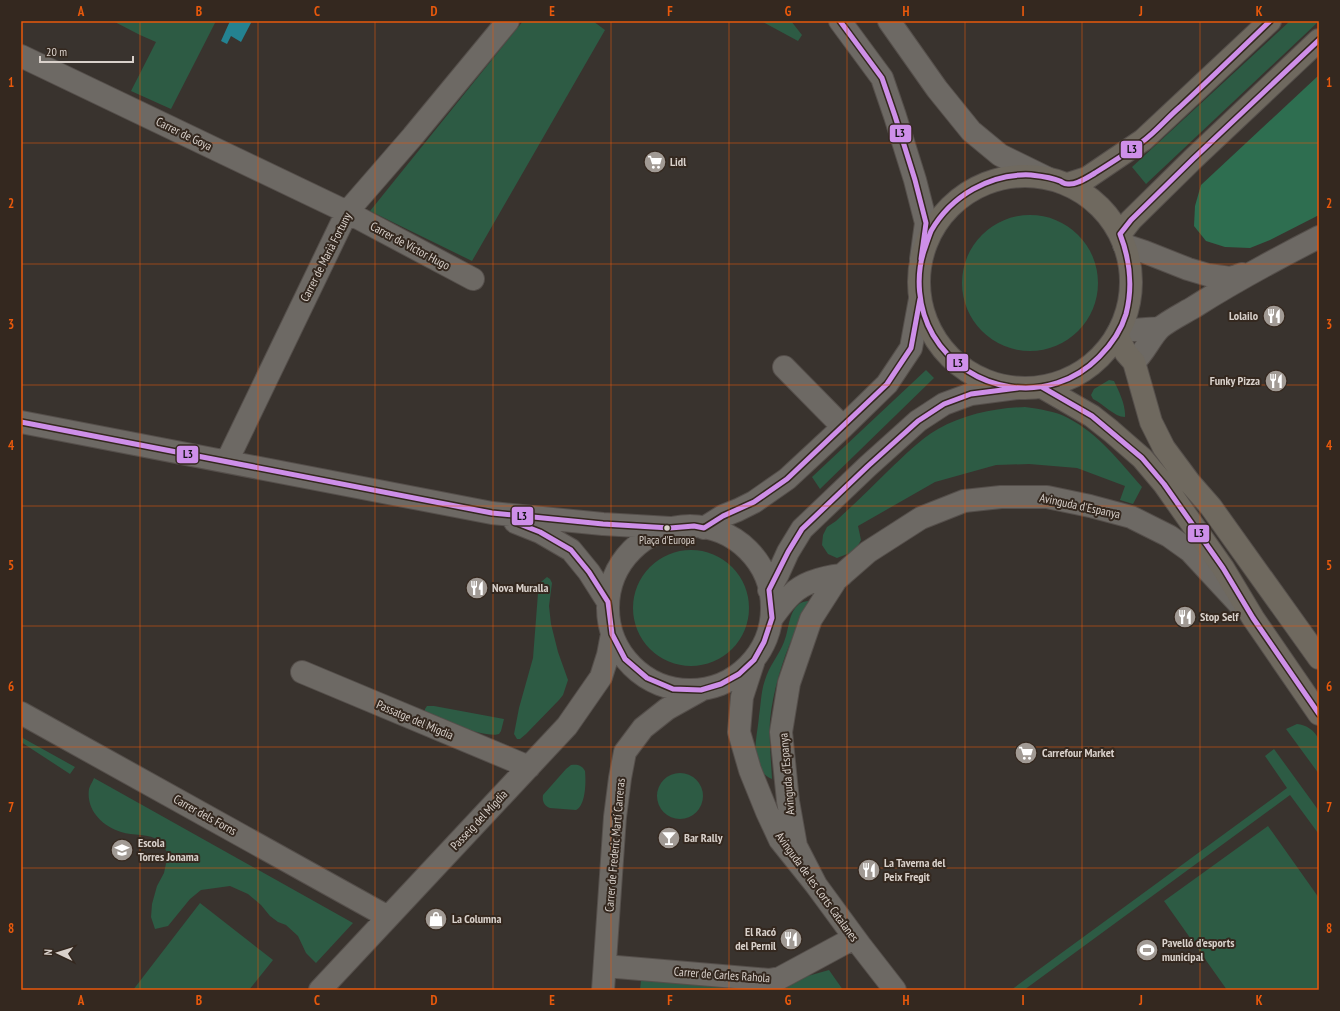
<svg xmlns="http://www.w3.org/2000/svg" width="1340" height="1011" viewBox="0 0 1340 1011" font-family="'PT Sans Narrow',sans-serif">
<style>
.green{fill:#2d5b44}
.forest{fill:#2e6e50}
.water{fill:#248291}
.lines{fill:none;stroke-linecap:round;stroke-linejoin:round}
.minor-casing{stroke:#554f4b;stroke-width:24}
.major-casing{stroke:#554f4b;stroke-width:24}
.minor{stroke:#6d6964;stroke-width:22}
.major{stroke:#6f695f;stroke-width:22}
.bus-1-casing{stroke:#34281f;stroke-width:8}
.bus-1{stroke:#ce8fe9;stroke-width:5}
.grid{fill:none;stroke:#e8590c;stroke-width:1;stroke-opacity:0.55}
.bus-dot{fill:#d9d1cb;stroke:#34281f;stroke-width:1.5}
.labels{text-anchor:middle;stroke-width:4;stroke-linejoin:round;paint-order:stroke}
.bus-label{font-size:11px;fill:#d9d1cb;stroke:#34281f}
.street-label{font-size:12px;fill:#d9d1cb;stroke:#34281f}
.poi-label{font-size:12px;font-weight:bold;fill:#d9d1cb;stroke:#34281f;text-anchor:start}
.line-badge{stroke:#34281f;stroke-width:1.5}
.pale-badge-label{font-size:11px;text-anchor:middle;font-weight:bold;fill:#111}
.neatline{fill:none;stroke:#e8590c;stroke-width:1.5}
.grid-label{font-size:13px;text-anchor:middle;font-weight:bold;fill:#e8590c}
</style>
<rect width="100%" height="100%" fill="#39332e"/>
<!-- green -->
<path class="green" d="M 113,21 L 216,21 L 171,109 L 131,91 L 156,42 L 140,35 Z
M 523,21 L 593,21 L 605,30 L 472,261 L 370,211 Z
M 761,21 L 791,21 L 802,35 L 798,41 Z
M 1290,21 L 1319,21 L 1146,184 L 1132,167 Z
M962 283a68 68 0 1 1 136 0a68 68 0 1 1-136 0Z
M 926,370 L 934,378 L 820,489 L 812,477 Z
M 1109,380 L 1114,381 C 1119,391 1126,406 1125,417 C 1114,417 1104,404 1093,399 L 1091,395 L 1094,389 Z
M 1025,407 C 1039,409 1055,411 1068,418 C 1099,434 1120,462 1142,487 L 1133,504 L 1120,500 L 1125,486 L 1077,468 L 1029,464 L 996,465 L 935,482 L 858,526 L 861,540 L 855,551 L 837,558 L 828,554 L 822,545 L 823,535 L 827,527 L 836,521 C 853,505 871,488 888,471 C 904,456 919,440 938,429 C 965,414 995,408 1025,407 Z
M633 608a58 58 0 1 1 116 0a58 58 0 1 1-116 0Z
M 547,577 L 550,579 L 552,583 L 549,606 L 551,624 L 558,652 L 568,680 L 563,695 L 559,700 L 526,734 L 520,739 L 517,739 L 514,734 L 519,708 L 533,658 L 538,593 L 541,582 Z
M 815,600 C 808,611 800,622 794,634 C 782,661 773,691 770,720 C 769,740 771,760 772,779 C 764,776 758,768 756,758 C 754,745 758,729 759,716 C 761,704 761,691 765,680 C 769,666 779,655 784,642 C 789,631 788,614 798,605 C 802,601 808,601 815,600 Z
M 427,706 L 434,706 L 504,719 L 501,731 L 499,734 C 487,739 438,719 425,713 L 425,709 Z
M 1297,724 C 1306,725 1315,730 1319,740 C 1321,745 1319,767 1319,774 L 1286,729 Z
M 21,737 L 75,767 L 70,774 L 21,742 Z
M 1274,749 L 1319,811 L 1319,832 L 1318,833 L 1290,795 L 1024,990 L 1011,990 L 1287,788 L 1265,756 Z
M 571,765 C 577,764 582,765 585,771 C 586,781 586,805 576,810 L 550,808 C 544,806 542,801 543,795 L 566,769 Z
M657 796a23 23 0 1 1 46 0a23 23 0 1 1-46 0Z
M 94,778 L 353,923 L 316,963 L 306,953 L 298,936 L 286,925 L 278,922 L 270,916 L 261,905 L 248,894 L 230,886 L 201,890 L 190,899 L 168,926 L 155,929 L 151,917 L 152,904 L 157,886 L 164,873 L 168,854 C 166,850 163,844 160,841 C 149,833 133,836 121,832 C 102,826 86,810 89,789 C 90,785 93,781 94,778 Z
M 1268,826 L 1319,898 L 1319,990 L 1227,990 L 1164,901 Z
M 200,903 L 273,960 L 249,990 L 133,990 Z
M 829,970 L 843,990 L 640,990 L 641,980 L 776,985 Z"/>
<!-- forest -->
<path class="forest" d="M 1319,75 L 1319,215 L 1270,240 L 1250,248 L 1225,247 L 1206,241 L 1194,226 L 1195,206 L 1201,185 Z"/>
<!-- water -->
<path class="water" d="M 230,21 L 252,21 L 241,42 L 231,36 L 227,44 L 221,41 Z"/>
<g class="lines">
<!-- minor casing -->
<g class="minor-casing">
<path id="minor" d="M 840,21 L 882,78 L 895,116 L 915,180 L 926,223 L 921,259
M 889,21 L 937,89 L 971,131 L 1000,155 L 1047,178
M 21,56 L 347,212 L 473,279
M 1124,245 L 1145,252 L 1188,269 L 1208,275 L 1231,278 L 1242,274
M 1119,331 L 1160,328
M 1134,362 C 1145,352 1150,338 1160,328 C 1168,321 1184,313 1194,307 C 1235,281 1276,259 1319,237
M 784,367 L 843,427
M 21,422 L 492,513 L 603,524 L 670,528
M 227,461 L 347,212 L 413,136 L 508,21
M 515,522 L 540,532 L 571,550 L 589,572 L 608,602
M608 608a82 82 0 1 1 164 0a82 82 0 1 1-164 0Z
M 704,528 L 723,516 L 738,510 L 754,502 L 787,479 L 843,427 L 887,384 L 911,348 L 920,299
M 769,590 L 778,574 L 788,552 L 802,529 L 868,466 L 918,421 L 944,404 L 971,394 L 1018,388
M 772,618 C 778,610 784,601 792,594 C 805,581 825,577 842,575
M 754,660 L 742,697 L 739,732 L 750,770 L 767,812 L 780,840 L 816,885 L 860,945 L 895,990
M 302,672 L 529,767
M 21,713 L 388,917
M 816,885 L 796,846 L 788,801 L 781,732 L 789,683 L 811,619 L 836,580 L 868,552 L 921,518 L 964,501 L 1001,497 L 1047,497 L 1090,506 L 1131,517 L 1169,536 L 1190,551 L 1241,606
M 605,966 L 769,980 L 780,978 L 854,938
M 320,990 L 567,726 L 601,677 L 608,655 L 612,634
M 603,990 L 615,817 L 620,778 L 625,752 L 643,728 L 667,709 L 701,690"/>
</g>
<!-- major casing -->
<g class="major-casing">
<path id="major" d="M919 282a106 106 0 1 1 212 0a106 106 0 1 1-212 0Z
M 1068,184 L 1087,178 L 1143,140 L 1270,21
M 1120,234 L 1131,220 L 1193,159 L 1319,40
M 1117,335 L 1126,353 L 1134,362 L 1151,422 L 1164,448 L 1190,483 L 1211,507 L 1319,658
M 1042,387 L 1092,416 L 1111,431 L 1142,458 L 1164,484 L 1223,568 L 1253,618 L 1319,714"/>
</g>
<!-- minor -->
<use href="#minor" class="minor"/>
<!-- major -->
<use href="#major" class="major"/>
<!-- bus-1 casing -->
<g class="bus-1-casing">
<path id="bus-1" d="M 840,21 L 882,78 L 895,116 L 915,180 L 926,223 L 921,259
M 1270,21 C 1240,50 1210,79 1180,107 C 1167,118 1156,132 1142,142 C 1127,153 1111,163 1095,173 C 1088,177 1077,185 1068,184 C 1063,184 1064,183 1060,181 C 1051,177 1040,176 1031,175 C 990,173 951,196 931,231 C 929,236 927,242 925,248 C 915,275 918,309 933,335 C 968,394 1050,407 1099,357 C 1111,345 1121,331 1126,314 C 1133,287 1130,260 1120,234 L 1131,220 L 1193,159 L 1319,40
M 1042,387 L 1092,416 L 1142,458 L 1164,484 L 1223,568 L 1253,618 L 1319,714
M 21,422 L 492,513 L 603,524 L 670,528 L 694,526 L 704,528 L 723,516 L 754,502 L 787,479 L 887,384 L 911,348 L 920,299
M 517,523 L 540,532 L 571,550 L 589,572 L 608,602 L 612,634 L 625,659 L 647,678 L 673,689 L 701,690 L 721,684 L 739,674 L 754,660 L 764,642 L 772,618 L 769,590 L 788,552 L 802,529 L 868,466 L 918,421 L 944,404 L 971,394 L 1018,388"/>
</g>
<!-- bus-1 -->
<use href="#bus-1" class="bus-1"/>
</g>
<!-- grid -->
<path class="grid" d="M 140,21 L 140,990M 258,21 L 258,990M 375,21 L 375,990M 493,21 L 493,990M 611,21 L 611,990M 729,21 L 729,990M 847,21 L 847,990M 965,21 L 965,990M 1082,21 L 1082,990M 1200,21 L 1200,990M 21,143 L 1319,143M 21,264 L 1319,264M 21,385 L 1319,385M 21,506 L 1319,506M 21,626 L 1319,626M 21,747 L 1319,747M 21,868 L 1319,868"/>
<!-- icons -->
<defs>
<g id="supermarket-disc" transform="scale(1.15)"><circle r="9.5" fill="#a19a94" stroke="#34281f"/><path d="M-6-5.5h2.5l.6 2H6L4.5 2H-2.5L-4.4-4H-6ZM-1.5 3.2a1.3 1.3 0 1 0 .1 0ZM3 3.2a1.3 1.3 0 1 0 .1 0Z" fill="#fff"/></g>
<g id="restaurant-disc" transform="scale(1.15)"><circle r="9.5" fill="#a19a94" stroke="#34281f"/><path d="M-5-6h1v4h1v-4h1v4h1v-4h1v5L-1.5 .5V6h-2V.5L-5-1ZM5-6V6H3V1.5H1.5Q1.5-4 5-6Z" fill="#fff"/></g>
<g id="bar-disc" transform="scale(1.15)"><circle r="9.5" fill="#a19a94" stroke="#34281f"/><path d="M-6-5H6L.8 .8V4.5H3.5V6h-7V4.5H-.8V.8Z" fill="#fff"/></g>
<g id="school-disc" transform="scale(1.15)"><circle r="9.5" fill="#a19a94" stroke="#34281f"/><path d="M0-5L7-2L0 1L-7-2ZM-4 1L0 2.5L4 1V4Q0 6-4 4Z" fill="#fff"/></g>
<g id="shop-disc" transform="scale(1.15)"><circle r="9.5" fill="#a19a94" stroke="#34281f"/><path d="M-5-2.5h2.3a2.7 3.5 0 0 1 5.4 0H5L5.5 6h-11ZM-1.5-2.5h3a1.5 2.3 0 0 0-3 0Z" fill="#fff"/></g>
<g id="stadium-disc" transform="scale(1.15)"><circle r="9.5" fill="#a19a94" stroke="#34281f"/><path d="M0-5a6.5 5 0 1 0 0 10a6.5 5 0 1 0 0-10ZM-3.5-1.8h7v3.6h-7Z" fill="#fff"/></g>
</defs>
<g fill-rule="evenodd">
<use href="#supermarket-disc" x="655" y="162"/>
<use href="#restaurant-disc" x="1274" y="316"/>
<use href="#restaurant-disc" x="1276" y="381"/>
<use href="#restaurant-disc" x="477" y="588"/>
<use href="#restaurant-disc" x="1185" y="617"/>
<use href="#supermarket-disc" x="1026" y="753"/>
<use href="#bar-disc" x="669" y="838"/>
<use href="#school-disc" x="122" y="850"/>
<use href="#restaurant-disc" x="869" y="870"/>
<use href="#shop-disc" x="436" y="919"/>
<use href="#restaurant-disc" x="791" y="939"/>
<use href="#stadium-disc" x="1147" y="950"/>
</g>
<!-- markers -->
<circle class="bus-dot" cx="667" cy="528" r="3.5"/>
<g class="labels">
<!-- bus labels -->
<g class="bus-label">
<text x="667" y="544">Plaça d'Europa</text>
</g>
<!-- street labels -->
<g class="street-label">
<text transform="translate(184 134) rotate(26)" y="4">Carrer de Goya</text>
<text transform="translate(410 246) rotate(28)" y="4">Carrer de Víctor Hugo</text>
<text transform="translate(326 257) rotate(-63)" y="4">Carrer de Marià Fortuny</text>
<text transform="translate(1080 506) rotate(12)" y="4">Avinguda d'Espanya</text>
<text transform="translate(415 720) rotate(23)" y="4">Passatge del Migdia</text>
<text transform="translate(787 774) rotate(-95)" y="4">Avinguda d'Espanya</text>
<text transform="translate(205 815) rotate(29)" y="4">Carrer dels Forns</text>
<text transform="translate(479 820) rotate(-47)" y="4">Passeig del Migdia</text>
<text transform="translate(615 845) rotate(-85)" y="4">Carrer de Frederic Martí Carreras</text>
<text transform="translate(817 887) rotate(54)" y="4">Avinguda de les Corts Catalanes</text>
<text transform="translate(722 975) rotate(4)" y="4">Carrer de Carles Rahola</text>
</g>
<!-- poi labels -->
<g class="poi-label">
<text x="670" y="166">Lidl</text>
<text x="1258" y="320" text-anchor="end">Lolailo</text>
<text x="1260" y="385" text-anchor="end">Funky Pizza</text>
<text x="492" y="592">Nova Muralla</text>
<text x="1200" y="621">Stop Self</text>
<text x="1042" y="757">Carrefour Market</text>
<text x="684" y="842">Bar Rally</text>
<text x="138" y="847">Escola<tspan x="138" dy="14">Torres Jonama</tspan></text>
<text x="884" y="867">La Taverna del<tspan x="884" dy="14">Peix Fregit</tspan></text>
<text x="452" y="923">La Columna</text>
<text x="776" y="936" text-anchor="end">El Racó<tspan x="776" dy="14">del Pernil</tspan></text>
<text x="1162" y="947">Pavelló d'esports<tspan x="1162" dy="14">municipal</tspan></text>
</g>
</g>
<g class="line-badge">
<rect x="889" y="124" width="23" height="19" rx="4" fill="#ce8fe9"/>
<rect x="1120" y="140" width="23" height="19" rx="4" fill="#ce8fe9"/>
<rect x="946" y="353" width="23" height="19" rx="4" fill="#ce8fe9"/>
<rect x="176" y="445" width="23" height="19" rx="4" fill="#ce8fe9"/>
<rect x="511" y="506" width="23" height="20" rx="4" fill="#ce8fe9"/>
<rect x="1187" y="524" width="23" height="19" rx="4" fill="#ce8fe9"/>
</g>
<g class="pale-badge-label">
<text x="900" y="137">L3</text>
<text x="1132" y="153">L3</text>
<text x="958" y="367">L3</text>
<text x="188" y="458">L3</text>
<text x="522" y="520">L3</text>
<text x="1199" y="537">L3</text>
</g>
<!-- border -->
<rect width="1340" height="1011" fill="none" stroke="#34281f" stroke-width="44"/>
<!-- north arrow -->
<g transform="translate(58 953) rotate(274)" stroke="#34281f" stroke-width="3" paint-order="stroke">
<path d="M0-3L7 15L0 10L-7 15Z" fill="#d9d1cb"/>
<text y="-6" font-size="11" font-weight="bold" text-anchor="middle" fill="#d9d1cb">N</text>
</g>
<!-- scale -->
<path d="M40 56v6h93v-6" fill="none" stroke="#d9d1cb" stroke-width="2"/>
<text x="46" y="56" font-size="12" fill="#d9d1cb" stroke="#34281f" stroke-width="3" paint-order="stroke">20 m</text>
<rect x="22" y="22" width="1296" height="967" class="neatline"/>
<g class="grid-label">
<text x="81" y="16">A</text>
<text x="199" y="16">B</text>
<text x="317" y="16">C</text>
<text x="434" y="16">D</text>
<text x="552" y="16">E</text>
<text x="670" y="16">F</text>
<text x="788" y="16">G</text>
<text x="906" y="16">H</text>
<text x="1023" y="16">I</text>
<text x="1141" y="16">J</text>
<text x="1259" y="16">K</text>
<text x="11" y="87">1</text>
<text x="1329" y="87">1</text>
<text x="11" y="208">2</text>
<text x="1329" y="208">2</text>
<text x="11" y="329">3</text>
<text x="1329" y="329">3</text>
<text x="11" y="450">4</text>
<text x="1329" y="450">4</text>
<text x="11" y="570">5</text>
<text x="1329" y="570">5</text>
<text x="11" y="691">6</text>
<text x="1329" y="691">6</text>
<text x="11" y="812">7</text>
<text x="1329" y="812">7</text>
<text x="11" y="933">8</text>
<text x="1329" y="933">8</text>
<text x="81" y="1005">A</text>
<text x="199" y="1005">B</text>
<text x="317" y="1005">C</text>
<text x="434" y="1005">D</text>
<text x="552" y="1005">E</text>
<text x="670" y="1005">F</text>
<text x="788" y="1005">G</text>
<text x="906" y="1005">H</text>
<text x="1023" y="1005">I</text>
<text x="1141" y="1005">J</text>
<text x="1259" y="1005">K</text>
</g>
</svg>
